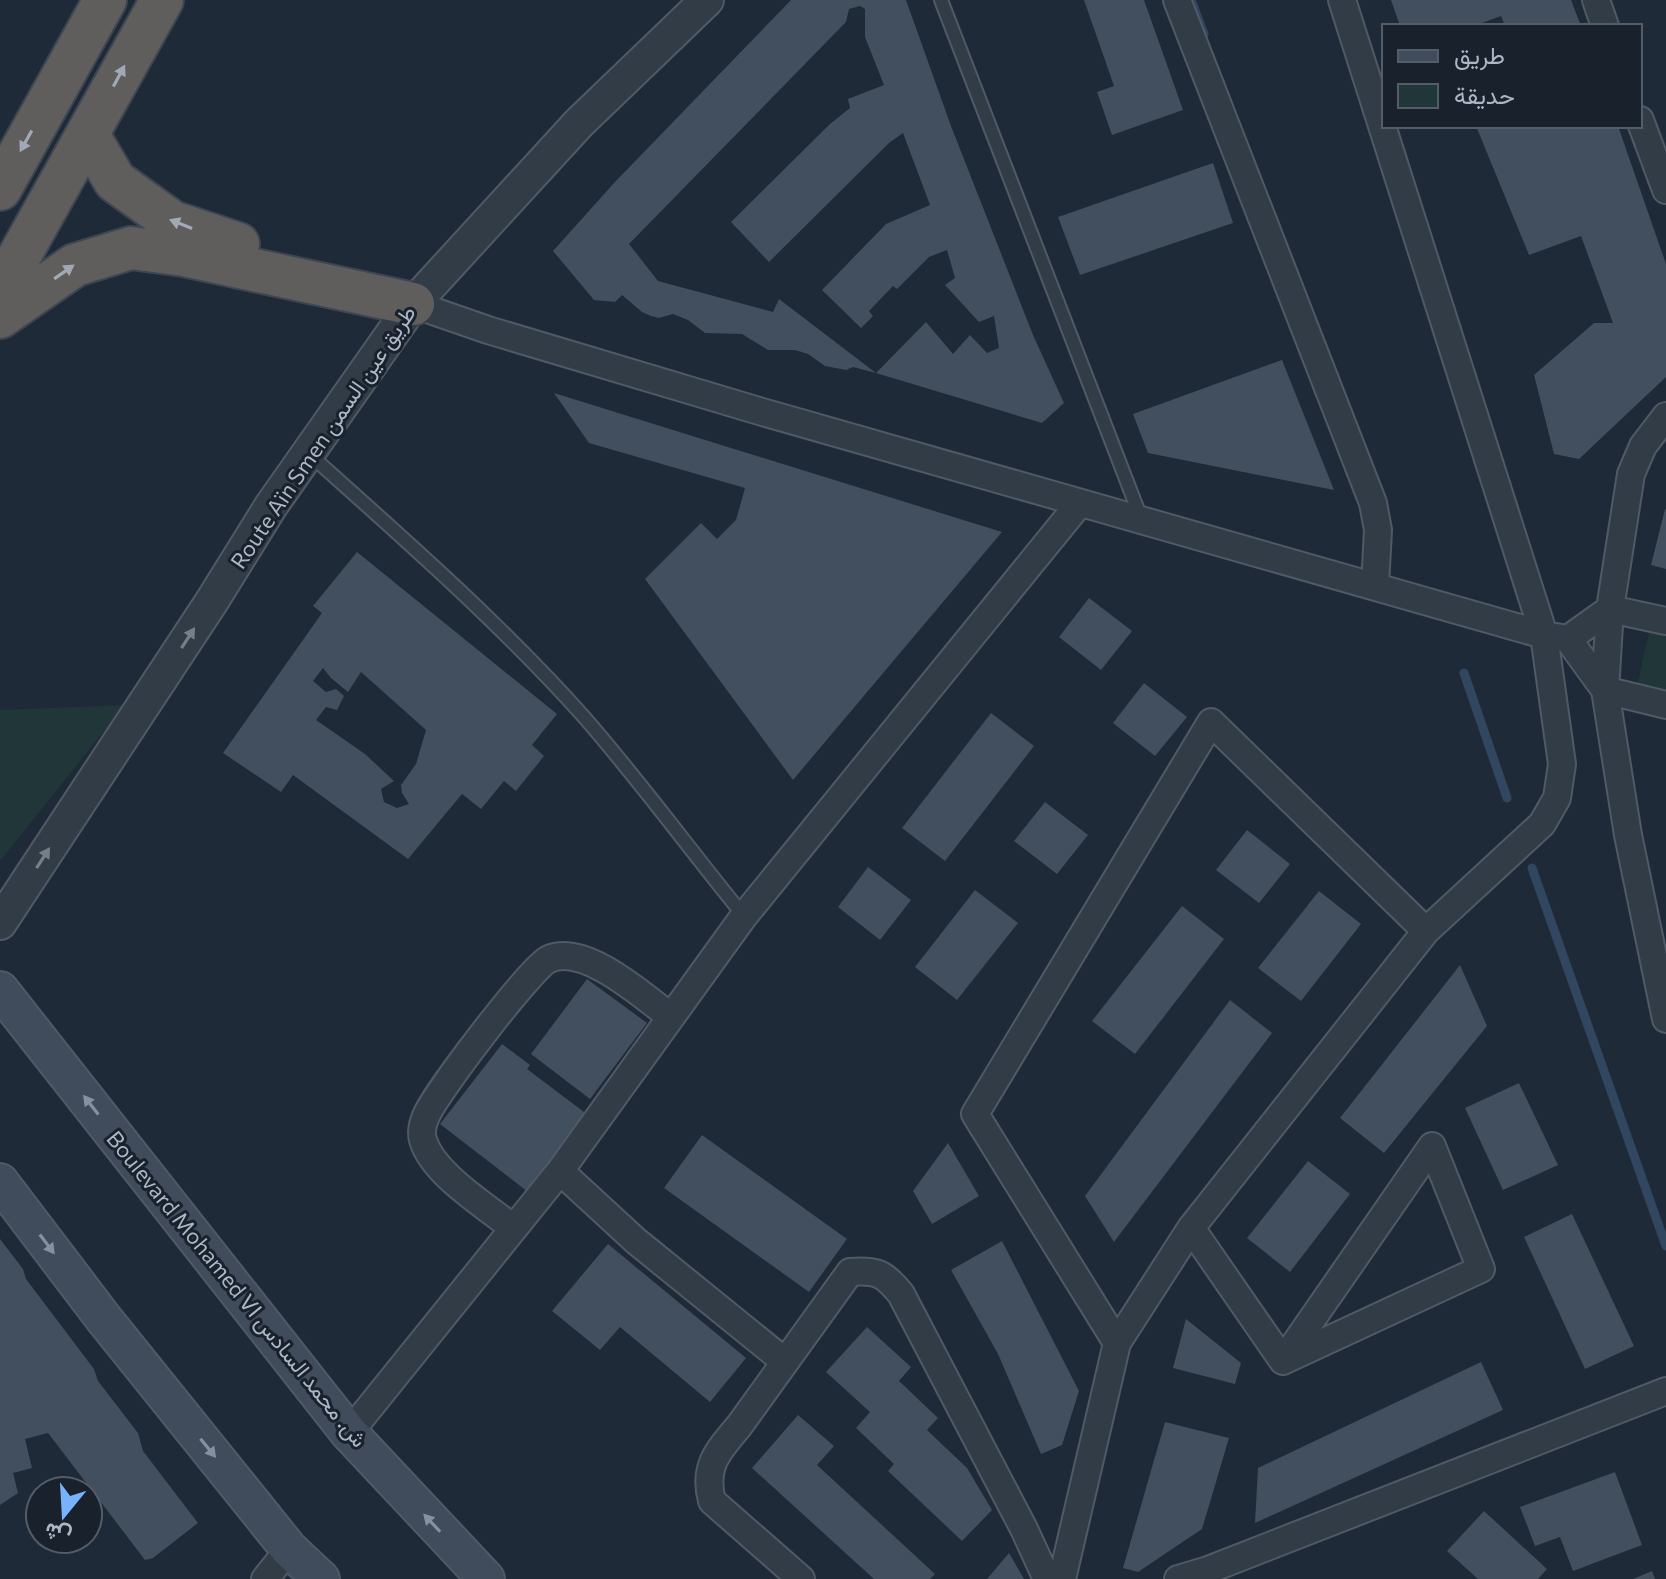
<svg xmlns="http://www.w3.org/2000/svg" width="1666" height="1579" viewBox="0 0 1666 1579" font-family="Commissioner,Vazirmatn,sans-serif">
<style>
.green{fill:#203638}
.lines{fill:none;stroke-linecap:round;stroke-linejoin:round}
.stream{stroke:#31465f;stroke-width:9}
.building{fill:#414f5f;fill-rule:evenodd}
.service-casing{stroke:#505966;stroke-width:16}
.minor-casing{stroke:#505966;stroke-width:30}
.tertiary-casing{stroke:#505966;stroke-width:36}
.secondary-casing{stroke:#505966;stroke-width:40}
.trunk-casing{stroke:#3d4652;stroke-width:46}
.service{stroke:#323c47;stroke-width:12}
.minor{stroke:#323c47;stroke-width:26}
.tertiary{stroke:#323c47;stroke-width:32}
.secondary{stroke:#404b5b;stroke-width:36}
.trunk{stroke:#5f5e5c;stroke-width:42}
.oneway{fill:#a0a9b5}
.oneway2{fill:#757f8c}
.oneway3{fill:#8691a0}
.labels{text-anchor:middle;stroke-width:6;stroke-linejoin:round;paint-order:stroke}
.street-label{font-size:22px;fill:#acb6c5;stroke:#18212c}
</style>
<rect width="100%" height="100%" fill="#1e2a37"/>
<!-- green -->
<path class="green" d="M 1650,628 L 1666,632 L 1666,693 L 1637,686 Z
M 125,705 L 0,861 L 0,710 Z"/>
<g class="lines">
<!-- stream -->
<path class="stream" d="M 1191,0 L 1204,34
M 1464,673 L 1507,798
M 1532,868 L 1666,1246"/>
</g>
<!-- building -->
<path class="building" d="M 791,0 L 906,0 L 951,126 L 1033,335 L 1064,403 L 1042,423 L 876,373 L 926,322 L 953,354 L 970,335 L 987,353 L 999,348 L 994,316 L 979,322 L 945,285 L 955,278 L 947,250 L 929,257 L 897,289 L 893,286 L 869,311 L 873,316 L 861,328 L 822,290 L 886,224 L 930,205 L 903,133 L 889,143 L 769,262 L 731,222 L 830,124 L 850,108 L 848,99 L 884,85 L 865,37 L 865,9 L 860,6 L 849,9 L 846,22 L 629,244 L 658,281 L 773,312 L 779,299 L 876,373 L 853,367 L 846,370 L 825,366 L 808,354 L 795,350 L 768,350 L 742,334 L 705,333 L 688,320 L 673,314 L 659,318 L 651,316 L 642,312 L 622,295 L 615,302 L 594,300 L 553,251 L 614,183 Z
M 1084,0 L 1144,0 L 1183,110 L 1112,135 L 1097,92 L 1114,86 Z
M 1391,0 L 1571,0 L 1581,26 L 1505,26 L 1501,16 L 1474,26 L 1400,26 Z
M 1476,126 L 1618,126 L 1666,264 L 1666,377 L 1579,459 L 1554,454 L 1534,375 L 1594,323 L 1613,323 L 1581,236 L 1529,255 Z
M 1213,163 L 1233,223 L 1080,275 L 1058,217 Z
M 1282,360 L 1334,490 L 1148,453 L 1133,414 Z
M 554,393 L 1002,532 L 793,780 L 645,579 L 701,523 L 717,539 L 736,520 L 745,488 L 589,443 Z
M 1665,509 L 1666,510 L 1666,569 L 1651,565 Z
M 357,552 L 557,714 L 532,745 L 544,756 L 516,791 L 504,781 L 481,809 L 462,794 L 408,859 L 293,775 L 281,792 L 223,753 L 322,613 L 313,606 ZM 323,668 L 331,678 L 348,692 L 361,672 L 426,730 L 416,764 L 401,785 L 402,793 L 409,804 L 397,808 L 384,802 L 381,789 L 394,781 L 365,754 L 316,720 L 326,707 L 337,710 L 344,696 L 336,689 L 326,692 L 313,681 Z
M 1089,598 L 1132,631 L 1101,670 L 1059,637 Z
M 1144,683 L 1187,717 L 1155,756 L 1113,723 Z
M 991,713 L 1034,746 L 945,861 L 902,828 Z
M 1045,802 L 1088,835 L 1057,874 L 1014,841 Z
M 1247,830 L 1290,864 L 1259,903 L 1216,870 Z
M 868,867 L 911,900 L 880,940 L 838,907 Z
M 975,890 L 1018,923 L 957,1000 L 915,967 Z
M 1319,891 L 1361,924 L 1301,1001 L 1258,968 Z
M 1182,906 L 1224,939 L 1135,1054 L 1092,1021 Z
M 1460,965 L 1487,1026 L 1384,1153 L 1340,1118 Z
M 587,979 L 647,1023 L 590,1099 L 531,1054 Z
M 1230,1000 L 1272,1033 L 1114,1242 L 1085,1196 Z
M 502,1044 L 530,1065 L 527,1069 L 588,1115 L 528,1192 L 440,1124 Z
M 1519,1083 L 1558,1165 L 1503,1190 L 1465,1108 Z
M 702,1135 L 847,1239 L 809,1292 L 664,1188 Z
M 948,1143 L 979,1196 L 932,1224 L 913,1191 Z
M 1308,1161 L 1350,1194 L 1290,1272 L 1247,1238 Z
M 1572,1214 L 1634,1346 L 1585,1369 L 1524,1237 Z
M 0,1239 L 23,1269 L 26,1279 L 94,1369 L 98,1381 L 138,1433 L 143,1451 L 198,1523 L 153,1558 L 145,1560 L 48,1433 L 25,1439 L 32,1468 L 13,1473 L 18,1493 L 0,1505 Z
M 1002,1241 L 1079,1391 L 1062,1445 L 1041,1454 L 998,1354 L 951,1270 Z
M 608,1244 L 746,1358 L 710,1402 L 620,1327 L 600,1350 L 552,1311 Z
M 1186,1319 L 1241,1363 L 1235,1384 L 1173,1368 Z
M 867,1327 L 911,1367 L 899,1381 L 938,1418 L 927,1430 L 967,1468 L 992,1510 L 962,1541 L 888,1471 L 894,1464 L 856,1428 L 870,1412 L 826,1372 Z
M 1481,1362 L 1503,1410 L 1255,1523 L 1258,1468 Z
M 798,1415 L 834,1446 L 817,1465 L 935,1574 L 930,1579 L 874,1579 L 752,1468 Z
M 1165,1422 L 1229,1438 L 1202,1529 L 1138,1572 L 1123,1568 Z
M 1615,1472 L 1642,1545 L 1573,1571 L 1560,1537 L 1535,1546 L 1520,1507 Z
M 1484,1511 L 1547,1569 L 1538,1579 L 1478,1579 L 1447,1551 Z
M 1009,1553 L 1024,1579 L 987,1579 Z
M 1652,1571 L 1655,1579 L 1633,1579 Z"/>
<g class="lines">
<!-- service casing -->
<g class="service-casing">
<path id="service" d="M 941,0 L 1141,518
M 308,453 C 403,538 499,622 584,717 C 640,781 690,850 744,916"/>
</g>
<!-- minor casing -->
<g class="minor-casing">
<path id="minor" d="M 1177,0 L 1373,503 L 1378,530 L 1375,586
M 1596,0 L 1605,26
M 1640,120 L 1666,190
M 413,304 L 488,330 L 759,411 L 1544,635 L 1568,639 L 1610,609 L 1666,621
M 1666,416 L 1643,446 L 1631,474 L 1610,609 L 1605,690 L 1628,835 L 1666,1019
M 1568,639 L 1605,690 L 1666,705
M 560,1171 L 636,1241 L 784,1361
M 513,1228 C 486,1206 433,1174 423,1140 C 421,1133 423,1123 426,1116 C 435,1094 531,967 549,959 C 585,943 644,997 671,1017
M 1191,1228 L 1283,1361 L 1481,1269 L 1432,1146 L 1283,1361
M 1117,1343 L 975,1114 L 1211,722 L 1426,931
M 349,1433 L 560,1171 L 744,916 L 1079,504
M 265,1579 L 289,1549
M 801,1579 L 712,1501 C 703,1467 717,1452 739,1426 L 850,1272 C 877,1270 884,1273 901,1294 L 1024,1529 L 1047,1579
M 1062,1579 L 1117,1343 L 1191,1228 L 1426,931 L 1542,824 L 1557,798 L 1562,764 L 1544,635 L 1342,0
M 1178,1579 L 1208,1570 L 1666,1391"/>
</g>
<!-- tertiary casing -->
<g class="tertiary-casing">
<path id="tertiary" d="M 0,923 L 212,601 L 271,506 L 413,304 L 579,123 L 707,0"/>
</g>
<!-- secondary casing -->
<g class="secondary-casing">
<path id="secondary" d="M 0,990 L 349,1433 L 486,1579
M 0,1182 L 104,1319 L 289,1549 L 321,1579"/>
</g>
<!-- trunk casing -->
<g class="trunk-casing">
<path id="trunk" d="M 88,135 L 115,181 L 172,222 L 238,244
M 0,189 L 105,0
M 0,291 L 162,0
M 0,317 L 75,265 L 131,248 L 184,255 L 413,304"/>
</g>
<!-- service -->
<use href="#service" class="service"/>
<!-- minor -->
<use href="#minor" class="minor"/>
<!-- tertiary -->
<use href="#tertiary" class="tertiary"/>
<!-- secondary -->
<use href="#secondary" class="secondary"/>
<!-- trunk -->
<use href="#trunk" class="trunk"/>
</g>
<!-- one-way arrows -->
<defs><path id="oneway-solid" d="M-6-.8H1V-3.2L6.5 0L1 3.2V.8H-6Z" transform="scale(2)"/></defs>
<g class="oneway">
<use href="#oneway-solid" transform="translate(119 76) rotate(-62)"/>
<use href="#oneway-solid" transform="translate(26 141) rotate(119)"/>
<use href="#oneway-solid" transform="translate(181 224) rotate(-158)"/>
<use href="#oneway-solid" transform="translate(64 272) rotate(-35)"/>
</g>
<g class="oneway2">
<use href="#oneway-solid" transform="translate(188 638) rotate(-57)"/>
<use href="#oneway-solid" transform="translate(43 858) rotate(-57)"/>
</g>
<g class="oneway3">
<use href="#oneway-solid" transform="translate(91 1105) rotate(-128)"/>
<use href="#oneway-solid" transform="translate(47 1244) rotate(53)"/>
<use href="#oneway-solid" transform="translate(208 1448) rotate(51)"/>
<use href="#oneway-solid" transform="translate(432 1523) rotate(-133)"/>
</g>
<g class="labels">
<!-- street labels -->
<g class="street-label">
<text transform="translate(323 437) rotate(-56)" y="8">Route Aïn Smen طريق عين السمن</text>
<text transform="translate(237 1289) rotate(51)" y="8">Boulevard Mohamed VI ش. محمد السادس</text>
</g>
</g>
<!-- legend -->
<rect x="1382" y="24" width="260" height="104" fill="#18212c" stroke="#535d69" stroke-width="2"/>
<rect x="1398" y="50" width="40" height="12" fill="#404b5b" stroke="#535d69" stroke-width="2"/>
<text x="1454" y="64" font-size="24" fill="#acb6c5">طريق</text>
<rect x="1398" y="84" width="40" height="24" fill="#203638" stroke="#535d69" stroke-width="2"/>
<text x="1454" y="104" font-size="24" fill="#acb6c5">حديقة</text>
<!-- north arrow -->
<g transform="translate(64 1515) rotate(198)"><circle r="38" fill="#18212c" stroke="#535d69" stroke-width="2"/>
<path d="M0-6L14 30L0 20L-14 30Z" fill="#79b2fc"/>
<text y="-12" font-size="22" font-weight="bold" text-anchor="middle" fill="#acb6c5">ش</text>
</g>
</svg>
